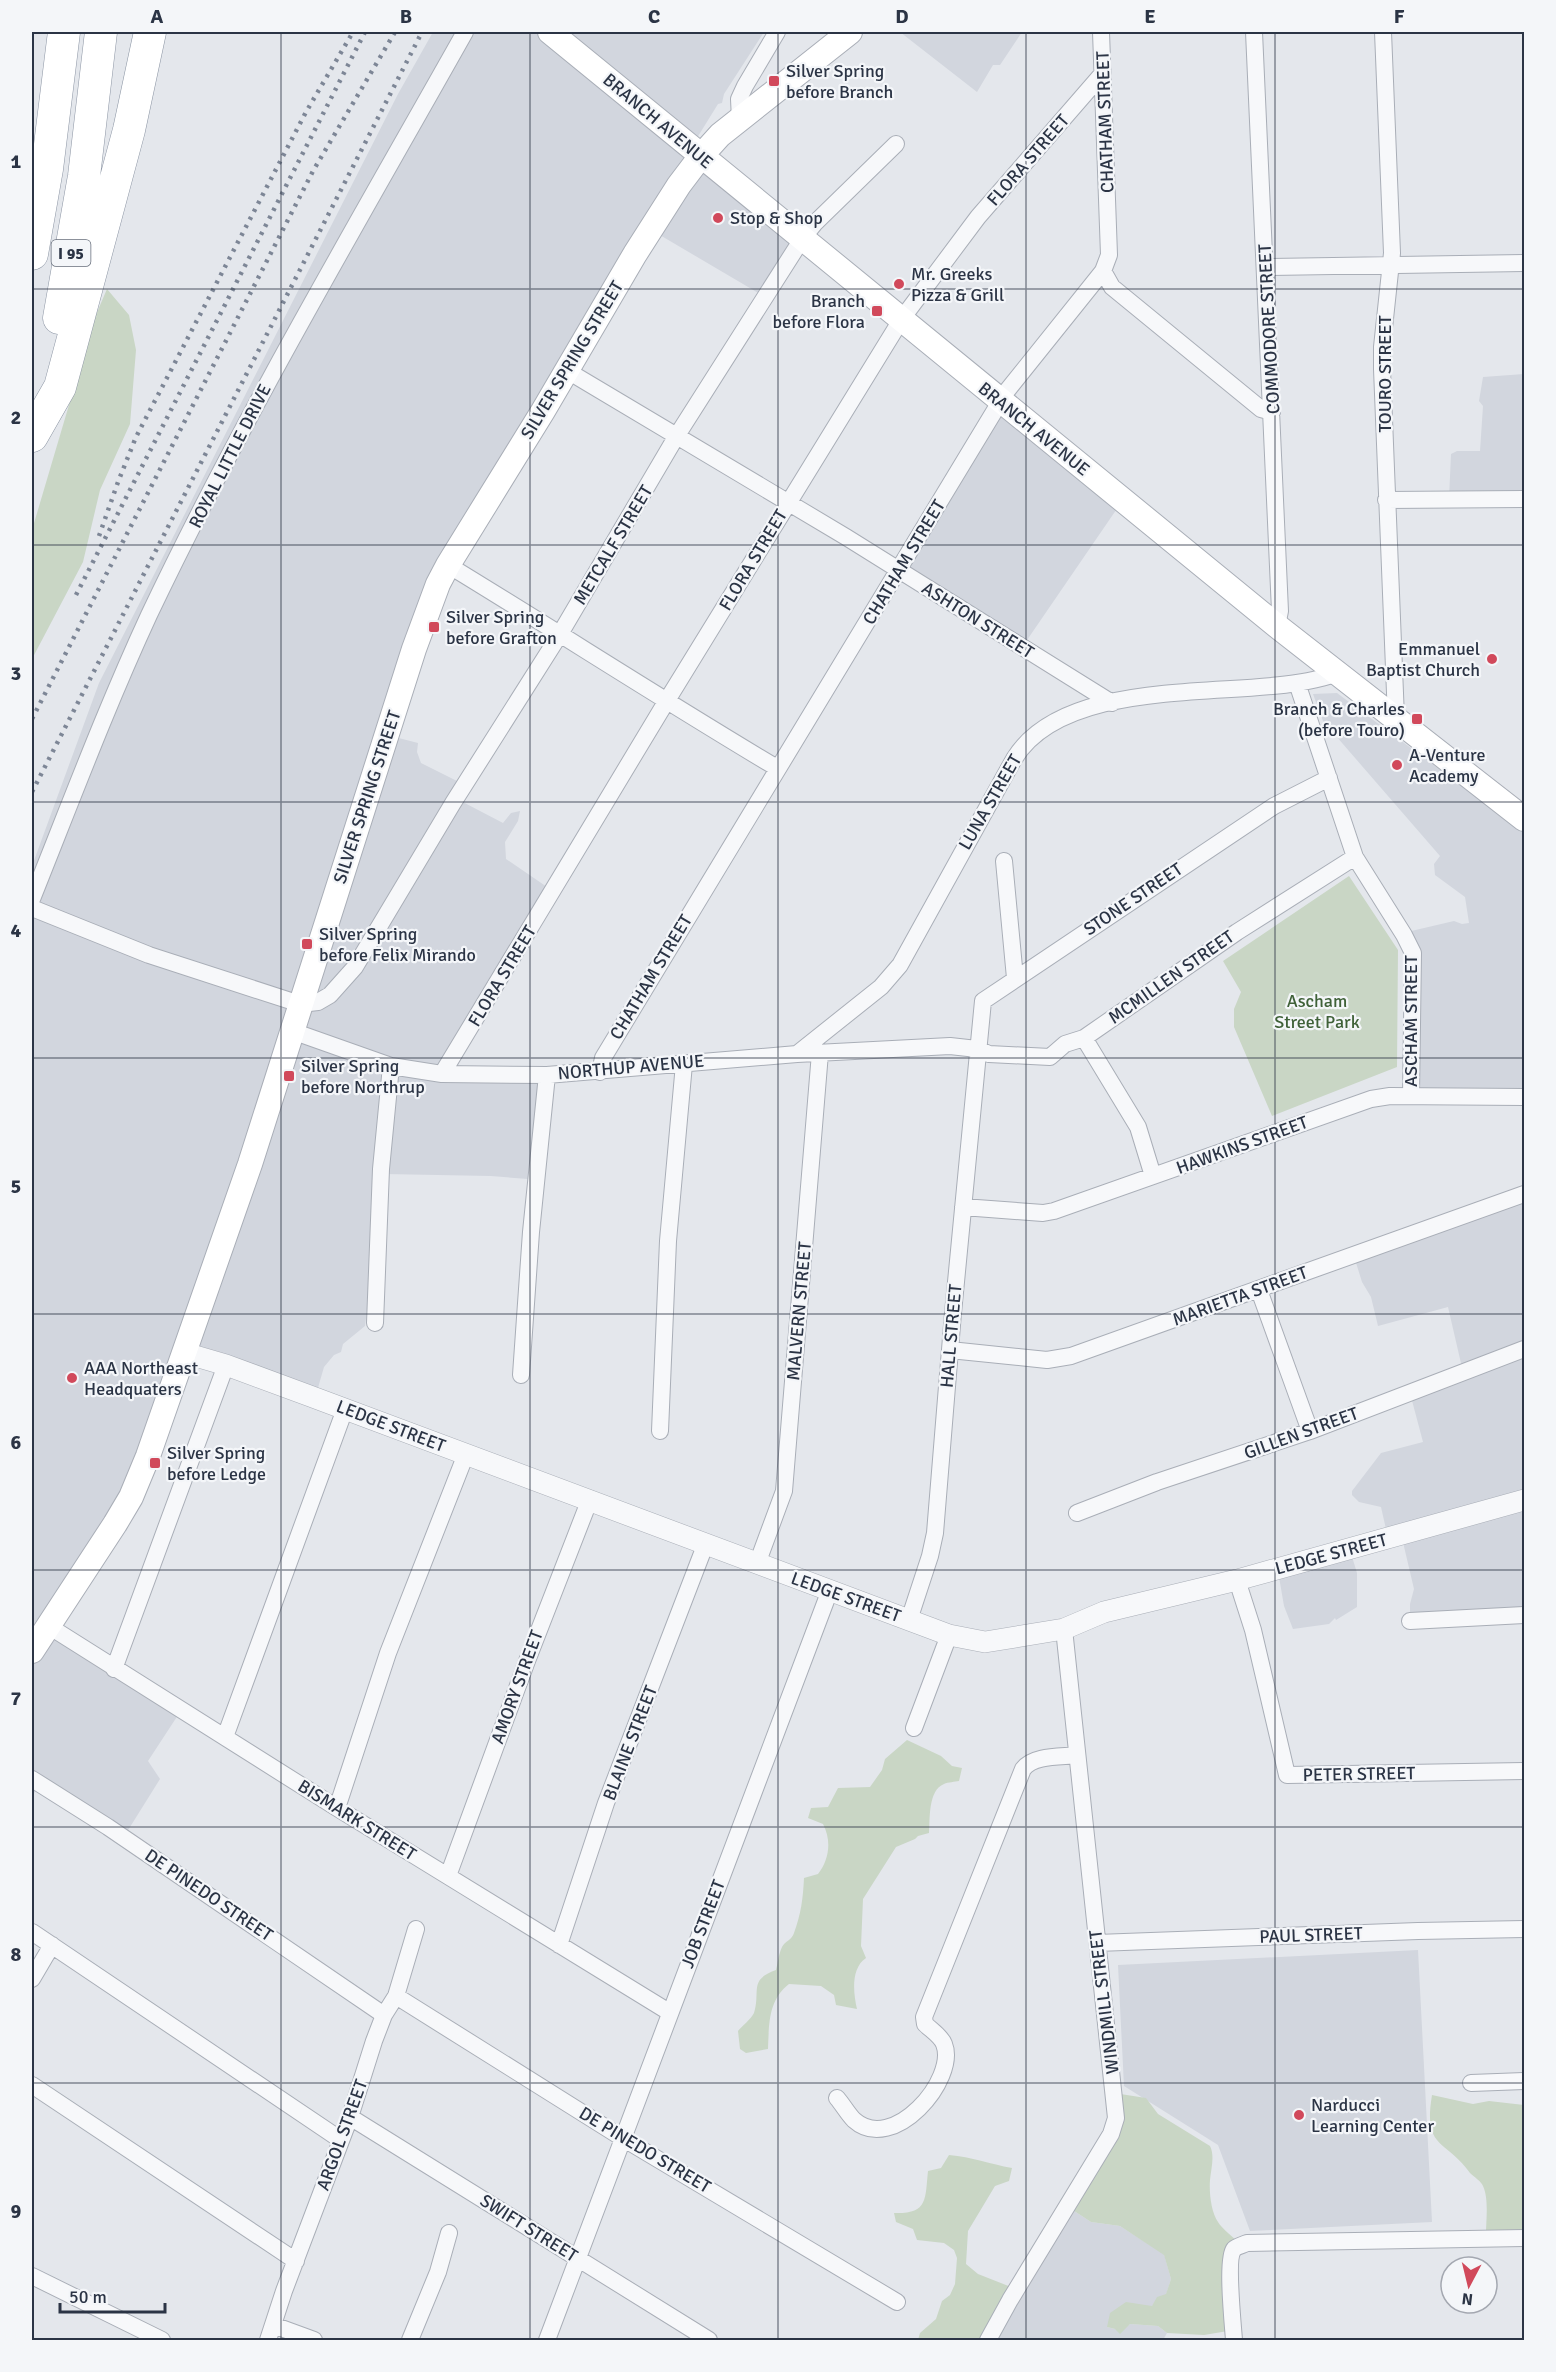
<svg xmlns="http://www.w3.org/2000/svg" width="1556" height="2372" viewBox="0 0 1556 2372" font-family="Signika,sans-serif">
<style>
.built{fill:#d2d6de}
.green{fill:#c9d6c5}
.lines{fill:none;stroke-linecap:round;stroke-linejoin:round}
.minor-casing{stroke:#a9aeb7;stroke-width:18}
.tertiary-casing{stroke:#a9aeb7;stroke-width:22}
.secondary-casing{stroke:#a9aeb7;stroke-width:26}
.motorway-casing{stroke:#8b94a3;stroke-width:33}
.minor{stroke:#f7f8fa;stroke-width:16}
.tertiary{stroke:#f7f8fa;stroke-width:21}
.secondary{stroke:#fff;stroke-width:24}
.motorway{stroke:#fff;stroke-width:32}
.rail{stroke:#7d8696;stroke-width:4.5;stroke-dasharray:3 6;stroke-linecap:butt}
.grid{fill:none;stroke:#2b3445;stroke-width:1.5;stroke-opacity:0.55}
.poi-dot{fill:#d1495b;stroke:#f4f6f9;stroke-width:2}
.labels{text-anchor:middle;stroke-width:4.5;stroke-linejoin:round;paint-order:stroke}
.shield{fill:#f4f6f9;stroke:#676e7b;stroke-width:1.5}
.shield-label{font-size:16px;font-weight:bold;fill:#2b3445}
.poi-label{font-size:18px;fill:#2b3445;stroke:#f4f6f9;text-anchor:start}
.street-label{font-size:18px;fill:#2b3445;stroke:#f4f6f9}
.park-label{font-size:18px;fill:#3f6138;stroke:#f4f6f9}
.neatline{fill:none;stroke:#2b3445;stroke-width:2}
.grid-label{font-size:20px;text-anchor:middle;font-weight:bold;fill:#2b3445}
</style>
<rect width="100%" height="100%" fill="#e4e7ec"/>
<!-- built -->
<path class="built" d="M 433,32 L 764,32 L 724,94 L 722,103 L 718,104 L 692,146 L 799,233 L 760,294 L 653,231 L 452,557 L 387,735 L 418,743 L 417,752 L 421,763 L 463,784 L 457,799 L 503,823 L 511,813 L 520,811 L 518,821 L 505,842 L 506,859 L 547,887 L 443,1061 L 468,1067 L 541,1074 L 528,1179 L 491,1176 L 384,1174 L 365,1326 L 343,1344 L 341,1352 L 334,1355 L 324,1367 L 315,1398 L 192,1354 L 148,1459 L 49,1619 L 182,1709 L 148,1761 L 160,1779 L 125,1835 L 39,1785 L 32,1797 L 32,866 L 99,683 L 398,94 Z
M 900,32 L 1022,32 L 1000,65 L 993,65 L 977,92 Z
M 1524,374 L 1524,502 L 1449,499 L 1451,454 L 1457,451 L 1480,451 L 1483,406 L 1479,401 L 1483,377 Z
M 1003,398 L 1125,497 L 1025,643 L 896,566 Z
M 1337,693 L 1486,804 L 1524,811 L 1524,1095 L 1413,1090 L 1407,932 L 1454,921 L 1462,924 L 1469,923 L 1465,897 L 1435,875 L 1434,864 L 1440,856 L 1323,721 L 1313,694 Z
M 1524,1191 L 1524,1617 L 1410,1621 L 1410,1604 L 1414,1589 L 1402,1538 L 1388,1538 L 1381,1507 L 1359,1502 L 1352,1495 L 1352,1491 L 1381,1453 L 1423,1442 L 1410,1393 L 1463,1372 L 1448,1307 L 1378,1326 L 1371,1297 L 1362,1282 L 1353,1253 Z
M 1350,1550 L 1357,1573 L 1357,1607 L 1336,1620 L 1335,1618 L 1329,1624 L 1293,1629 L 1284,1606 L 1278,1571 Z
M 1418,1950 L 1432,2222 L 1250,2231 L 1218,2145 L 1124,2086 L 1118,1965 Z
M 1065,2205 L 1091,2222 L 1120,2226 L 1164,2254 L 1171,2279 L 1166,2295 L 1152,2306 L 1107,2327 L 1115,2329 L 1125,2328 L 1130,2324 L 1158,2326 L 1167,2333 L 1163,2340 L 985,2340 Z"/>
<!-- green -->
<path class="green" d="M 107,289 L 129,315 L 136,350 L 130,424 L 100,490 L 83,562 L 32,659 L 32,530 L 95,317 Z
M 1349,876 L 1398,950 L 1397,1067 L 1272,1116 L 1234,1027 L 1234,1009 L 1241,992 L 1223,961 Z
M 907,1740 L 941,1756 L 952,1766 L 962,1768 L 959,1781 C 955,1782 948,1782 944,1784 C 928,1790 930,1819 929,1833 L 918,1836 L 915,1839 L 896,1847 L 863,1899 L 861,1946 L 866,1958 C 851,1968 853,1992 857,2009 L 836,2005 L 834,1995 L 821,1986 L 789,1984 C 768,2000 769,2025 768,2049 L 746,2053 L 740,2049 L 738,2031 C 742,2026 751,2019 754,2013 C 761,1991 748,1980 776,1970 C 778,1962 779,1953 782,1947 C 785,1941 792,1940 794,1933 C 801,1914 803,1899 804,1878 L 818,1874 C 829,1860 832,1841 823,1824 L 808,1818 L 811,1808 L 828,1807 L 838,1788 L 870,1787 L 882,1770 L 885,1759 Z
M 1114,2093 L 1146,2098 L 1158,2114 L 1210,2146 C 1215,2156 1211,2169 1210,2180 C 1209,2192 1211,2212 1218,2222 C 1221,2228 1236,2239 1242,2246 L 1234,2259 L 1234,2330 L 1204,2335 L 1167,2333 L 1158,2326 L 1130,2324 L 1120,2334 L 1115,2329 L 1107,2327 L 1110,2313 L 1126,2302 L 1152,2306 L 1157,2297 L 1166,2294 L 1171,2279 L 1164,2255 L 1120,2226 L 1091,2222 L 1065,2205 L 1100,2146 Z
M 1432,2095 L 1473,2104 L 1489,2101 L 1524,2105 L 1524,2234 L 1486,2234 C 1486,2220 1489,2199 1483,2186 C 1481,2181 1474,2177 1470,2173 C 1445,2138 1423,2150 1432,2095 Z
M 949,2155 C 972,2157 990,2164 1012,2168 L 1009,2181 L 995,2186 L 968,2231 L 966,2264 L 978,2274 L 1011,2287 L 985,2340 L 918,2340 L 920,2333 L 936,2319 L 942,2301 L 950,2295 L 955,2284 L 957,2258 L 954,2250 L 944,2243 L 917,2240 L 913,2229 L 896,2222 L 894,2213 C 928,2214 925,2200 928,2171 L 941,2168 Z"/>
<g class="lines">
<!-- minor casing -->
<g class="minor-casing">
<path id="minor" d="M 1254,32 L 1280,611 L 1277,626
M 1383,32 L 1392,253 L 1382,347 L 1382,369 L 1396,718
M 740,119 L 739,99 L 745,86 L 777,32
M 1266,267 L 1524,263
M 1103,271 L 1112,287 L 1261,409 L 1272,412
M 566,370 L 846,537 L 1112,703
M 1386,500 L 1524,499
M 448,565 C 558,632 666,702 777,768
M 1297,683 L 1355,857 L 1404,935 L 1413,953 L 1411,1095
M 1004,861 L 1015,978
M 32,899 C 70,804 106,708 149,615 C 244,415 357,224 465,32
M 32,908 L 149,955 L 300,1004 L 318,1002 L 330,995 L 355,967 L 453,803 L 560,634 L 676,437 L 802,239 L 815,223 L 896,144
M 292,1031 L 391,1066 L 442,1074 L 547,1075 L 797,1054 L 950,1046 L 977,1049 L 989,1054 L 1050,1057 L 1065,1044 L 1084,1038 L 1237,932 L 1355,857
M 1084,1038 L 1138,1127 L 1153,1176
M 797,1054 L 881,987 L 900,965 L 1014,759 C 1062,680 1217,696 1297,683 C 1311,681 1324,677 1338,674
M 600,1072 L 603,1058 L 1006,392 L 1103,271 L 1109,255 L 1101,32
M 442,1074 L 666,702 L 901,320 L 978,217 L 1103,73
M 963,1207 L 1043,1213 L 1054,1211 L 1371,1099 L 1390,1096 L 1524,1097
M 1259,1290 L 1310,1431
M 375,1323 L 381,1169 L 391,1066
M 950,1350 L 1047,1360 L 1071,1356 L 1524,1194
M 521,1375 L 531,1232 L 547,1075
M 660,1431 L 668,1241 L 684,1064
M 1077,1513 L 1157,1482 L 1310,1431 L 1524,1349
M 757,1564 L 784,1491 L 820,1053
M 1237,1580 L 1253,1630 L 1287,1775 L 1524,1771
M 909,1620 L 930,1556 L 935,1533 L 953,1313 L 983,1001 L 1274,806 L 1329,778
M 1410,1621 L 1524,1615
M 47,1625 L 337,1808 L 669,2012
M 114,1669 L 226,1365
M 914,1728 L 949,1635
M 225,1737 L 345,1409
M 32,1779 L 108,1827 L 384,2015
M 337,1808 L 388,1653 L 466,1454
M 448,1876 L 527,1661 L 590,1499
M 32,1932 L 341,2140
M 1097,1943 L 1418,1931 L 1524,1929
M 559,1945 L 606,1803 L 706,1543
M 32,1979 L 52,1945
M 396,1996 L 624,2139 L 897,2302
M 1471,2083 L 1524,2081
M 32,2085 L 296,2261
M 837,2098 C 843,2105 848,2114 854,2120 C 893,2155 958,2079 944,2044 C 941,2036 931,2030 925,2024 L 924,2017 L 1023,1769 C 1033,1755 1061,1757 1077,1755
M 350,2117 L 709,2340
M 32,2276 L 162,2340
M 273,2325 L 314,2340
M 268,2340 L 284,2291 L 350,2117 L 374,2041 L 384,2015 L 396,1996 L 416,1929
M 410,2340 L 438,2272 L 449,2233
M 547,2340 L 830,1590
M 988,2340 L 1010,2300 L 1111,2134 L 1116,2118 L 1064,1629
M 1234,2340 C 1233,2326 1226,2258 1234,2249 C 1237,2246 1243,2245 1247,2243 L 1524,2238"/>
</g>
<!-- tertiary casing -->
<g class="tertiary-casing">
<path id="tertiary" d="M 185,1353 L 226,1365 L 310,1396 L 949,1635 L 985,1642 L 1064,1629 L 1104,1612 L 1237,1580 L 1524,1500"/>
</g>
<!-- secondary casing -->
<g class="secondary-casing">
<path id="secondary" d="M 550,32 L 1277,626 L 1524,819
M 32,1651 L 115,1524 L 131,1497 L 148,1456 L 250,1164 L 414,649 L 438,584 L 448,565 L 543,411 L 635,254 L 679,185 L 701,156 L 720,135 L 850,32"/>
</g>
<!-- motorway casing -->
<g class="motorway-casing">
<path id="motorway" d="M 32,254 L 47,169 L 64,32
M 59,318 L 84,176 L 101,32
M 32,436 L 60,387 L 129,130 L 150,32"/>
</g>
<!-- minor -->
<use href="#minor" class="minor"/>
<!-- tertiary -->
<use href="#tertiary" class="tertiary"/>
<!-- secondary -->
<use href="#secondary" class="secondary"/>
<!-- motorway -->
<use href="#motorway" class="motorway"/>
<!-- rail -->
<path class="rail" d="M 99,536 L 118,482 L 136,437 L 306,112 L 353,32
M 76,595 L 365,32
M 32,719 L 313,171 L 395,32
M 32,792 L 422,32"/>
</g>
<!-- grid -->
<path class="grid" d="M 281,32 L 281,2340M 530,32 L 530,2340M 778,32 L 778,2340M 1026,32 L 1026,2340M 1275,32 L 1275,2340M 32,289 L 1524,289M 32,545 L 1524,545M 32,802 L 1524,802M 32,1058 L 1524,1058M 32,1314 L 1524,1314M 32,1570 L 1524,1570M 32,1827 L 1524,1827M 32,2083 L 1524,2083"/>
<!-- markers -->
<g class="poi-dot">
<rect x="768" y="75" width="12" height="12" rx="3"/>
<circle cx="718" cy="218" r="6"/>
<circle cx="899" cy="284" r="6"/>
<rect x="871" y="305" width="12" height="12" rx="3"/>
<rect x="428" y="621" width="12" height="12" rx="3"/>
<circle cx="1492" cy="659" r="6"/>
<rect x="1411" y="713" width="12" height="12" rx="3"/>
<circle cx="1397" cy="765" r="6"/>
<rect x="301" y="938" width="12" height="12" rx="3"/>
<rect x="283" y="1070" width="12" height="12" rx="3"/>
<circle cx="72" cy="1378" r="6"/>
<rect x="149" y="1457" width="12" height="12" rx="3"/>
<circle cx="1299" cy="2115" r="6"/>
</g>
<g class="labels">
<!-- shield labels -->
<rect class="shield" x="51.5" y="240" width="39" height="26" rx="4.5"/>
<g class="shield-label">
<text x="71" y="259">I 95</text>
</g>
<!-- poi labels -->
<g class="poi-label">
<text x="786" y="77">Silver Spring<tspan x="786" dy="21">before Branch</tspan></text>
<text x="730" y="224">Stop &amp; Shop</text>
<text x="911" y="280">Mr. Greeks<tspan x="911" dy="21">Pizza &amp; Grill</tspan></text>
<text x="865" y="307" text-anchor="end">Branch<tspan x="865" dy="21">before Flora</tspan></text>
<text x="446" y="623">Silver Spring<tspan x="446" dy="21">before Grafton</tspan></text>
<text x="1480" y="655" text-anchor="end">Emmanuel<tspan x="1480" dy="21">Baptist Church</tspan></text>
<text x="1405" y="715" text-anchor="end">Branch &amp; Charles<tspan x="1405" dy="21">(before Touro)</tspan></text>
<text x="1409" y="761">A-Venture<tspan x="1409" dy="21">Academy</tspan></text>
<text x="319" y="940">Silver Spring<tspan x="319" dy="21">before Felix Mirando</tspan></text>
<text x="301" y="1072">Silver Spring<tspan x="301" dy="21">before Northrup</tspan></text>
<text x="84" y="1374">AAA Northeast<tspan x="84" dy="21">Headquaters</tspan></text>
<text x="167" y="1459">Silver Spring<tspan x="167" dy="21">before Ledge</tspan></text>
<text x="1311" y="2111">Narducci<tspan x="1311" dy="21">Learning Center</tspan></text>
</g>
<!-- street labels -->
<g class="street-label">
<text transform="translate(658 121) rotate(40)" y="6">BRANCH AVENUE</text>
<text transform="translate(1105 122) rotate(-92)" y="6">CHATHAM STREET</text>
<text transform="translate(1028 160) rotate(-49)" y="6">FLORA STREET</text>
<text transform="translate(1269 329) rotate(-93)" y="6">COMMODORE STREET</text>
<text transform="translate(572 360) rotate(-59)" y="6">SILVER SPRING STREET</text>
<text transform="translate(1385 374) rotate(-90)" y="6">TOURO STREET</text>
<text transform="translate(1034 429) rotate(39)" y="6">BRANCH AVENUE</text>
<text transform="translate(230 456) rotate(-63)" y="6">ROYAL LITTLE DRIVE</text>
<text transform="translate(613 545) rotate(-59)" y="6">METCALF STREET</text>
<text transform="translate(753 560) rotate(-59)" y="6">FLORA STREET</text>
<text transform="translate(904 562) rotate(-59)" y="6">CHATHAM STREET</text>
<text transform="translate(978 620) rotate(32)" y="6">ASHTON STREET</text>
<text transform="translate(367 797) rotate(-72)" y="6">SILVER SPRING STREET</text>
<text transform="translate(990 802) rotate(-60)" y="6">LUNA STREET</text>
<text transform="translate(1133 899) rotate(-34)" y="6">STONE STREET</text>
<text transform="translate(502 976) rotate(-59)" y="6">FLORA STREET</text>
<text transform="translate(651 977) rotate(-59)" y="6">CHATHAM STREET</text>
<text transform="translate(1171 977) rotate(-35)" y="6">MCMILLEN STREET</text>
<text transform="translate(1411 1021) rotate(-90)" y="6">ASCHAM STREET</text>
<text transform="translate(631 1067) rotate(-5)" y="6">NORTHUP AVENUE</text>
<text transform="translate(1242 1145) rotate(-20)" y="6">HAWKINS STREET</text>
<text transform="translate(1240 1296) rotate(-20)" y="6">MARIETTA STREET</text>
<text transform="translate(799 1311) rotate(-85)" y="6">MALVERN STREET</text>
<text transform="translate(951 1336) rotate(-85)" y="6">HALL STREET</text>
<text transform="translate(391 1426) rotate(21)" y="6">LEDGE STREET</text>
<text transform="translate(1301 1433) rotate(-20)" y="6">GILLEN STREET</text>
<text transform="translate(1331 1554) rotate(-15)" y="6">LEDGE STREET</text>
<text transform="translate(846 1597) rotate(20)" y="6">LEDGE STREET</text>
<text transform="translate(517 1687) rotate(-70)" y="6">AMORY STREET</text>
<text transform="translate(630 1743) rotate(-69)" y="6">BLAINE STREET</text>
<text transform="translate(1359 1774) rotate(-1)" y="6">PETER STREET</text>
<text transform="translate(357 1820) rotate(32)" y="6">BISMARK STREET</text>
<text transform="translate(209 1895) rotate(34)" y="6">DE PINEDO STREET</text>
<text transform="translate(703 1924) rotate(-69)" y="6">JOB STREET</text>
<text transform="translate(1311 1935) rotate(-2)" y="6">PAUL STREET</text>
<text transform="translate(1104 2002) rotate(-97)" y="6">WINDMILL STREET</text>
<text transform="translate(342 2135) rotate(-70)" y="6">ARGOL STREET</text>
<text transform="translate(645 2150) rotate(31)" y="6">DE PINEDO STREET</text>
<text transform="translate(529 2228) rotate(32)" y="6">SWIFT STREET</text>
</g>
<!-- park labels -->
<g class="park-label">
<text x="1317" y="1007">Ascham<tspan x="1317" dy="21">Street Park</tspan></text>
</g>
</g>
<!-- border -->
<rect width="1556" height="2372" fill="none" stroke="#f4f6f9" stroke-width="66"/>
<!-- north arrow -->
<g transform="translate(1469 2285) rotate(187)"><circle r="28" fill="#f4f6f9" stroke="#a4a8b1" stroke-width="1.5"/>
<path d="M0-4.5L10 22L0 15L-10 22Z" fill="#d1495b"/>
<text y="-9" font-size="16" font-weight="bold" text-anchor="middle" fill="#2b3445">N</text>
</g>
<!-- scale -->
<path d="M60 2303v9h105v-9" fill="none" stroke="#2b3445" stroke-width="3"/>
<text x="69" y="2303" font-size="18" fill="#2b3445" stroke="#f4f6f9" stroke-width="4.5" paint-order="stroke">50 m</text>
<rect x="33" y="33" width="1490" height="2306" class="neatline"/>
<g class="grid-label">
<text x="157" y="23">A</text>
<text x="406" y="23">B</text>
<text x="654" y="23">C</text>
<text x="902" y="23">D</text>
<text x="1150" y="23">E</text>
<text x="1399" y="23">F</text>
<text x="16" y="168">1</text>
<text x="16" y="424">2</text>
<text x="16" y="680">3</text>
<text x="16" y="937">4</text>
<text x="16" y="1193">5</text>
<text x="16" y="1449">6</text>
<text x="16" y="1705">7</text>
<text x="16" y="1961">8</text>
<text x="16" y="2218">9</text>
</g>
</svg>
